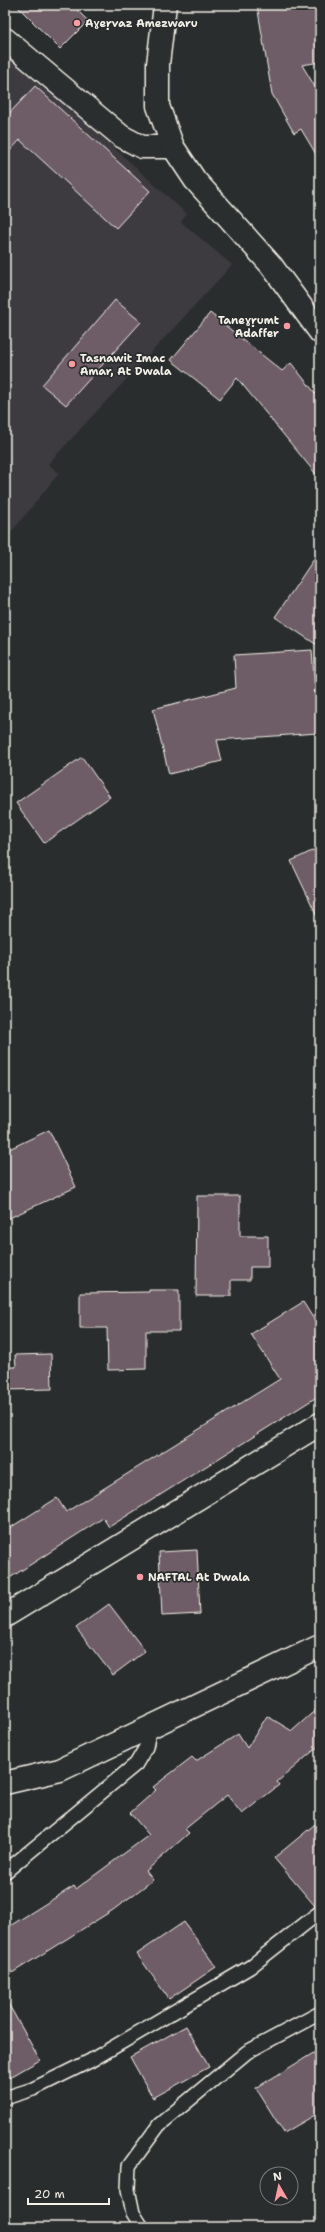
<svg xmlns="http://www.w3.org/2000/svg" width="325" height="2232" viewBox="0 0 325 2232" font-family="'Shantell Sans',sans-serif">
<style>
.built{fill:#3e3b3f}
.building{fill:#6e5d66;stroke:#f4f1e8}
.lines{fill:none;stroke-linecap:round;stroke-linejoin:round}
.service-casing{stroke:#f4f1e8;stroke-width:16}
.minor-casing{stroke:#f4f1e8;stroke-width:25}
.tertiary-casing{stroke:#f4f1e8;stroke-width:25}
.secondary-casing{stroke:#f4f1e8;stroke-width:25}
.service{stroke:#2a2d2e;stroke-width:13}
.minor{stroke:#2a2d2e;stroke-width:22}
.tertiary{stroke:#2a2d2e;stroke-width:22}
.secondary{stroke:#2a2d2e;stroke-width:22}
.poi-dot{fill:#ff9aa2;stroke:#2a2d2e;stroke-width:1.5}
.labels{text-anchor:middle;stroke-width:3.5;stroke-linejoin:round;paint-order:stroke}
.poi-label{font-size:11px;font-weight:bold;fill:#f4f1e8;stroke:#2a2d2e;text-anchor:start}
</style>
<rect width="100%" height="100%" fill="#2a2d2e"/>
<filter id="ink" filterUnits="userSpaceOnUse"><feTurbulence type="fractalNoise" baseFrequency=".025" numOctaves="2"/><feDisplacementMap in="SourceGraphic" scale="8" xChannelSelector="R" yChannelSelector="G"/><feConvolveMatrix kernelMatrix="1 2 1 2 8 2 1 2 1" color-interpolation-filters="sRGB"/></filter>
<g filter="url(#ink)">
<!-- built -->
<path class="built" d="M 5,49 L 187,214 L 181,222 L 232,265 L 48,464 L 59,473 L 5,540 Z"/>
<!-- building -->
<path class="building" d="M 16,5 L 72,5 L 88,21 L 60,49 Z
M 257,5 L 314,5 L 320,38 L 320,62 L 302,65 L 320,95 L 320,161 L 301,129 L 294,133 L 272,94 Z
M 35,86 L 150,191 L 116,228 L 20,140 L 5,156 L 5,118 Z
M 115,300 L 141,322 L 66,405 L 42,385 Z
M 210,313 L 282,371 L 291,363 L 320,399 L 320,479 L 237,378 L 220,399 L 171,360 Z
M 320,550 L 320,647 L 275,617 Z
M 312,650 L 318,733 L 217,740 L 222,761 L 169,774 L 153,709 L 236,688 L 234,655 Z
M 82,757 L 110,797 L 44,843 L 16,803 Z
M 320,847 L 320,922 L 291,861 Z
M 49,1130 L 76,1187 L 5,1220 L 5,1151 Z
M 197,1196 L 240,1196 L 240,1236 L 268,1236 L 268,1267 L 250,1267 L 250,1280 L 231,1280 L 231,1296 L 196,1296 Z
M 149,1290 L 179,1290 L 179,1331 L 146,1331 L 146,1369 L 108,1370 L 107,1328 L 80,1328 L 80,1293 L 149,1292 Z
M 303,1302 L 320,1329 L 320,1395 L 109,1527 L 103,1518 L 5,1581 L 5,1531 L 57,1498 L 66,1512 L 280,1379 L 251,1334 Z
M 51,1354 L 52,1389 L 5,1390 L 5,1367 L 16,1367 L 15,1355 Z
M 197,1550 L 200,1614 L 162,1616 L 159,1552 Z
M 109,1604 L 145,1651 L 113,1675 L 76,1628 Z
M 320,1706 L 320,1745 L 277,1782 L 279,1785 L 242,1814 L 227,1795 L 185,1829 L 189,1833 L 146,1871 L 153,1880 L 113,1910 L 12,1973 L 5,1962 L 5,1929 L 74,1886 L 76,1889 L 149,1835 L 130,1813 L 156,1790 L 153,1787 L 192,1757 L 196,1761 L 238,1734 L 247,1748 L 267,1716 L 292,1731 Z
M 320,1820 L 320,1904 L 315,1906 L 274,1858 Z
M 184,1922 L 216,1967 L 169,1999 L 137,1954 Z
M 5,1998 L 40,2060 L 5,2080 Z
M 186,2026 L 209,2067 L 153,2098 L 130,2057 Z
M 320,2049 L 320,2112 L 284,2133 L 256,2088 Z"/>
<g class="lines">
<!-- service casing -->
<g class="service-casing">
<path id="service" d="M 5,1872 L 136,1764 L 146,1747 L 150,1727
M 5,2098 L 33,2089 L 90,2061 L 250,1967 L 320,1912
M 142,2227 L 133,2213 L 128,2189 L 129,2166 L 159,2125 L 247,2052 L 320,2013"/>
</g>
<!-- minor casing -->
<g class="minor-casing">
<path id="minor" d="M 5,39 L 121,136 L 142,147 L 173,147"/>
</g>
<!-- tertiary casing -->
<g class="tertiary-casing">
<path id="tertiary" d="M 5,1783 L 60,1770 L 320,1646"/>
</g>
<!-- secondary casing -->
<g class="secondary-casing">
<path id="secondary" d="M 165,5 L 158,64 L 158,106 L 173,147 L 195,180 L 271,265 L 320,332
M 5,1616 L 320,1424"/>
</g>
<!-- service -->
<use href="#service" class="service"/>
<!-- minor -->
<use href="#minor" class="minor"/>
<!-- tertiary -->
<use href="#tertiary" class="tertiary"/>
<!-- secondary -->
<use href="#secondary" class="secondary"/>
</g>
</g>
<!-- markers -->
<g class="poi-dot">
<circle cx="77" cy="23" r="4"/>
<circle cx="287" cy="326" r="4"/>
<circle cx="72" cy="364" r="4"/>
<circle cx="140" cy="1577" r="4"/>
</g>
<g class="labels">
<!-- poi labels -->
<g class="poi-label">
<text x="85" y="27">Aɣeṛvaz Amezwaru</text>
<text x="279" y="324" text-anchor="end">Taneɣṛumt<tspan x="279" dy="13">Adaffer</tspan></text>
<text x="80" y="362">Tasnawit Imac<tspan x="80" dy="13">Amar, At Dwala</tspan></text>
<text x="148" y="1581">NAFTAL At Dwala</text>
</g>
</g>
<!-- margin -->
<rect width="325" height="2232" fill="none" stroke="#2a2d2e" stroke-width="20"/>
<rect x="10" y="10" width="305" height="2212" fill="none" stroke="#f4f1e8" stroke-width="1.5" filter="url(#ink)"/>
<!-- north arrow -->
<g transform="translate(279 2186) rotate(351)"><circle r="19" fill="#2a2d2e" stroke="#7b7b78"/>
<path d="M0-3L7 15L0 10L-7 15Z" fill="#ff9aa2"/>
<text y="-6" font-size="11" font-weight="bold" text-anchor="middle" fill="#f4f1e8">N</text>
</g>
<!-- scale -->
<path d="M28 2198v6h81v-6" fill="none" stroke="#f4f1e8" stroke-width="2"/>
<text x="34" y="2198" font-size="12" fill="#f4f1e8" stroke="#2a2d2e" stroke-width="3" paint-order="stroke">20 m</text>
</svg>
